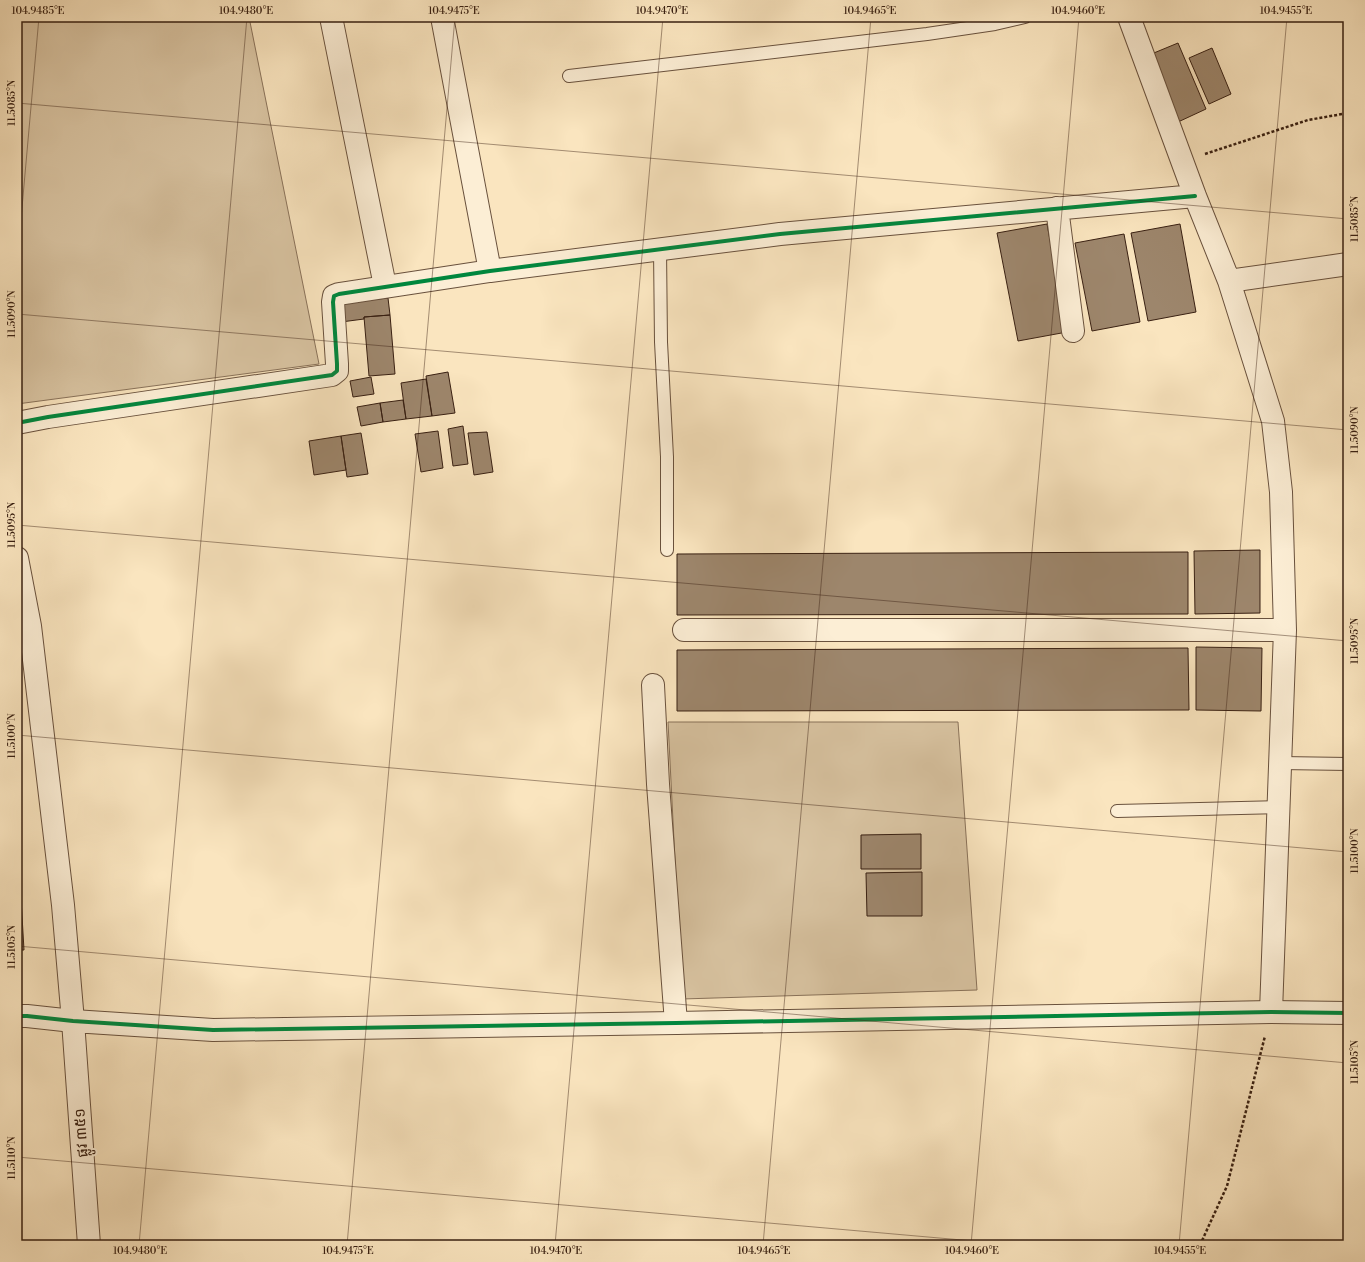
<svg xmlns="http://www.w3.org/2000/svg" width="1365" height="1262" viewBox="0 0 1365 1262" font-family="'Libre Bodoni','Noto Sans Khmer',serif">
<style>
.green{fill:#d9c4a2;stroke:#89725a}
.building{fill:#9d866c;stroke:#392012}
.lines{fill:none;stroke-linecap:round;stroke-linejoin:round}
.service-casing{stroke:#69513d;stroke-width:14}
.minor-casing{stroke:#69513d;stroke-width:24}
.tertiary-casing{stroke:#69513d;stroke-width:24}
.path{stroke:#392012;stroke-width:2.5;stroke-dasharray:3 2;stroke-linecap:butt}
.service{stroke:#fceed5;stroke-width:12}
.minor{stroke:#fceed5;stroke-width:22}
.tertiary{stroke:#fceed5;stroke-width:22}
.cycleway-casing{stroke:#fceed5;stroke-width:6}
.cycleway{stroke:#00873e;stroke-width:4}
.ticks{fill:none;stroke:#392012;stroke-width:1;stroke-opacity:0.45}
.labels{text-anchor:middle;stroke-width:4;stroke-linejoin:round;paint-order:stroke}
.street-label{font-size:15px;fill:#392012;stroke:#fceed5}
.neatline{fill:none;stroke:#392012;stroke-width:1.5}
.ticks-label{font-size:10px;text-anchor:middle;fill:#392012}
</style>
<rect width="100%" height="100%" fill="#fae5bf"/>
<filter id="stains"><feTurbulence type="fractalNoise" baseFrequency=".005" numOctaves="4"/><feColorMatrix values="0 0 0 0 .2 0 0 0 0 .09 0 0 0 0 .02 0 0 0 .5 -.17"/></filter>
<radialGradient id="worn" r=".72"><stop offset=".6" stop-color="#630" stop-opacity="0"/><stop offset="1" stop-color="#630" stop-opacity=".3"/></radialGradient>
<!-- green -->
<path class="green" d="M 17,17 L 249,17 L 319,364 L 17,404 Z
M 668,722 L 958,722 L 977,990 L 682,999 Z"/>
<!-- building -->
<path class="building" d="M 1178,43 L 1206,109 L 1178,122 L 1149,55 Z
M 1212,48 L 1231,94 L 1209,104 L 1189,58 Z
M 1047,224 L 1067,332 L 1018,341 L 997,233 Z
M 1180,224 L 1196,312 L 1148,321 L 1131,233 Z
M 1124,234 L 1140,322 L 1092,331 L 1075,243 Z
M 388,298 L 390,315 L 364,317 L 364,319 L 341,322 L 339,303 Z
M 390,315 L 395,374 L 369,376 L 364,317 Z
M 448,372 L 455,413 L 432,416 L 426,376 Z
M 371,377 L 374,394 L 353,397 L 350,381 Z
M 426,379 L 432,416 L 406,419 L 401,383 Z
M 403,400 L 406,419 L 383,422 L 380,403 Z
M 380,403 L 383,422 L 361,426 L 357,407 Z
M 463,426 L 468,464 L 453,466 L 448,429 Z
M 438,431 L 443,468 L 421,472 L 415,434 Z
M 487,432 L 493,472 L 474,475 L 468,433 Z
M 361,433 L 368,474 L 347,477 L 341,436 Z
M 341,436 L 346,470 L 314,475 L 309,441 Z
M 1260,550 L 1260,613 L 1195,614 L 1194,551 Z
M 1188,552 L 1188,614 L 677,615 L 677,554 Z
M 1196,647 L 1262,648 L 1261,711 L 1196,710 Z
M 1188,648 L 1189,710 L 677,711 L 677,650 Z
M 17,831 L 24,950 L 17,950 Z
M 921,834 L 921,869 L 861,869 L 861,835 Z
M 922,872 L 922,916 L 867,916 L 866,873 Z"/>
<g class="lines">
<!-- service casing -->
<g class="service-casing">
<path id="service" d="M 569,76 L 927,34 L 995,24 L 1025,17
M 660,249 L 661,342 L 667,457 L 667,550
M 1281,763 L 1348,764
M 1117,811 L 1279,807"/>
</g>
<!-- minor casing -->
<g class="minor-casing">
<path id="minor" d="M 331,17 L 385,286
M 442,17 L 490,271
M 1129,17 L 1195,196 L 1229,281 L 1273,421 L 1281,492 L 1285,630 L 1271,1012
M 1057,208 L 1073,331
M 1229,281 L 1348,264
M 17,423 L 48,417 L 332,375 L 337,371 L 337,364 L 333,302 L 334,296 L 339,294 L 490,271 L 780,234 L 1195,196
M 17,558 L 30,626 L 63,905 L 73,1021 L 27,1016 L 17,1016
M 684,630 L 1285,630
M 653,685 L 658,784 L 676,1023"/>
</g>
<!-- tertiary casing -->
<g class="tertiary-casing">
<path id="tertiary" d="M 89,1245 L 73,1021 L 213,1030 L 676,1023 L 1271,1012 L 1348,1013"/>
</g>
<!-- path -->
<path class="path" d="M 1205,154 L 1308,120 L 1348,113
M 1200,1245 L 1227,1186 L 1265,1036"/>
<!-- service -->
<use href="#service" class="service"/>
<!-- minor -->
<use href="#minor" class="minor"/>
<!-- tertiary -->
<use href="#tertiary" class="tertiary"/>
<!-- cycleway casing -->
<g class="cycleway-casing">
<path id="cycleway" d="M 17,423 L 48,417 L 332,375 L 337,371 L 337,364 L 333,302 L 334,296 L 339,294 L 490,271 L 780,234 L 1195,196
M 17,1016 L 27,1016 L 73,1021 L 213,1030 L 676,1023 L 1271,1012 L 1348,1013"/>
</g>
<!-- cycleway -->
<use href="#cycleway" class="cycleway"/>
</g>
<!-- ticks -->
<path class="ticks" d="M 17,103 L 1348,219M 17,264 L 39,17M 17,314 L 1348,430M 17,525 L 1348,641M 17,735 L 1348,852M 17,946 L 1348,1063M 17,1157 L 1019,1245M 139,1245 L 247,17M 347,1245 L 455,17M 555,1245 L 663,17M 763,1245 L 871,17M 971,1245 L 1079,17M 1179,1245 L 1287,17"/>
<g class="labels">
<!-- street labels -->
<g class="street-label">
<text transform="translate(81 1133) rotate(-94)" y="5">ផ្លូវ ៣៥១</text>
</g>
</g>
<!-- margin -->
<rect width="1365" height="1262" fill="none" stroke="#fae5bf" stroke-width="44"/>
<rect x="22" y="22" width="1321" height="1218" class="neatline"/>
<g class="ticks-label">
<text x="38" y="14">104.9485°E</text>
<text x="246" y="14">104.9480°E</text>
<text x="454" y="14">104.9475°E</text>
<text x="662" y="14">104.9470°E</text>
<text x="870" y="14">104.9465°E</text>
<text x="1078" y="14">104.9460°E</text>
<text x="1286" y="14">104.9455°E</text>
<text transform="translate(11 103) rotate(-90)" y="4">11.5085°N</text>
<text transform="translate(1354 219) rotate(-90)" y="4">11.5085°N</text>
<text transform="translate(11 314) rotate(-90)" y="4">11.5090°N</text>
<text transform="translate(1354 430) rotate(-90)" y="4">11.5090°N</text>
<text transform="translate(11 525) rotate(-90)" y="4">11.5095°N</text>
<text transform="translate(1354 641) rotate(-90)" y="4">11.5095°N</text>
<text transform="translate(11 736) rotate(-90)" y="4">11.5100°N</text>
<text transform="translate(1354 851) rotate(-90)" y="4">11.5100°N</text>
<text transform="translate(11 947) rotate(-90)" y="4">11.5105°N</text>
<text transform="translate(1354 1062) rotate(-90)" y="4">11.5105°N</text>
<text transform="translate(11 1158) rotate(-90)" y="4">11.5110°N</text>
<text x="140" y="1254">104.9480°E</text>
<text x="348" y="1254">104.9475°E</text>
<text x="556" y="1254">104.9470°E</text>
<text x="764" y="1254">104.9465°E</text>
<text x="972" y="1254">104.9460°E</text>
<text x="1180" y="1254">104.9455°E</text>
</g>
<rect width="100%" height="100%" filter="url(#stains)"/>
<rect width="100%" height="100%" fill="url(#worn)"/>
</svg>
